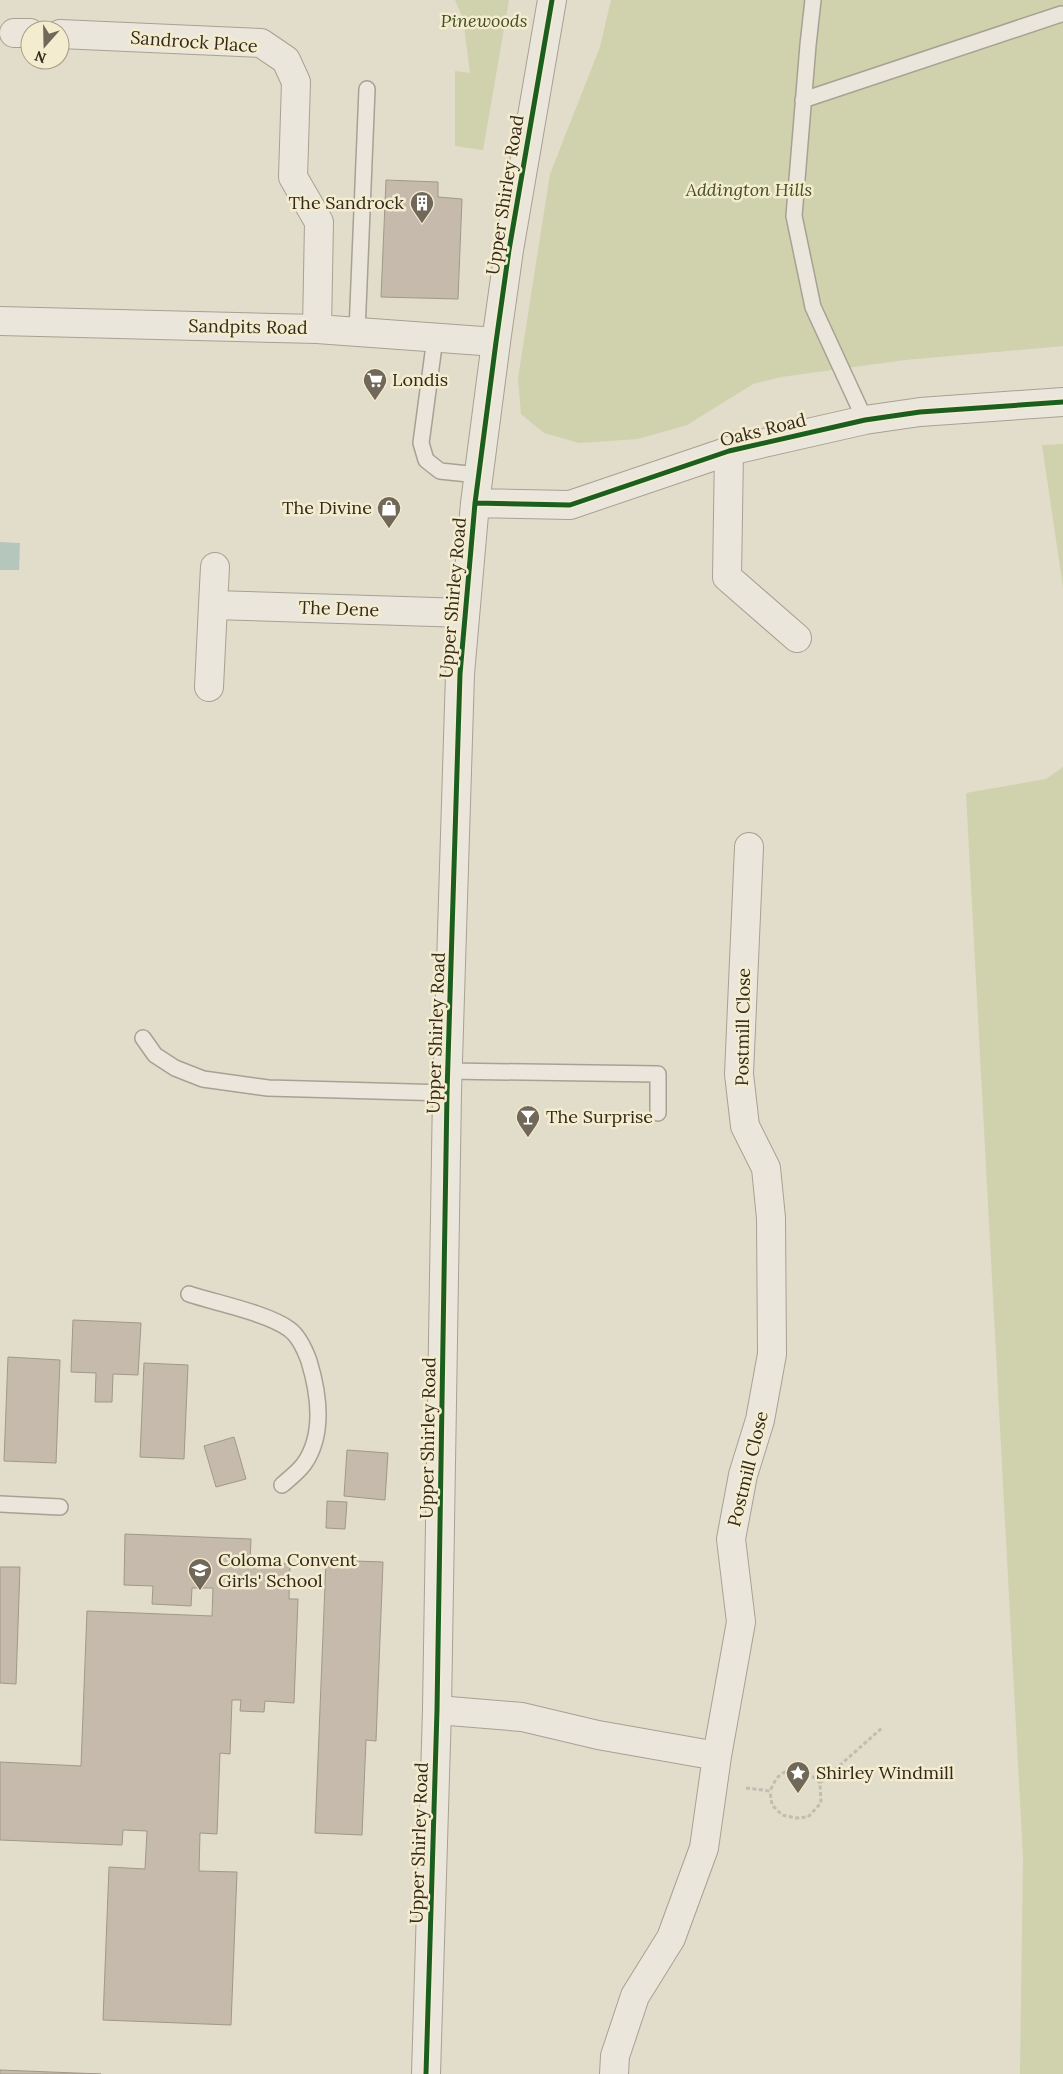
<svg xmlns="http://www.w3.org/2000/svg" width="1063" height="2074" viewBox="0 0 1063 2074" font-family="Lora,serif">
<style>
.green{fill:#cfd2ac}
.water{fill:#b5c7bd}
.building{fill:#c5baab;stroke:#a1988a}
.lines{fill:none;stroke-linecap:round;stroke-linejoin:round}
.service-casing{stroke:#a7a193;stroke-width:18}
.minor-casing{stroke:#a7a193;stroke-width:30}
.tertiary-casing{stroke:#a7a193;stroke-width:30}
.path{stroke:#c2bdb2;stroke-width:3;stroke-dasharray:4 2.5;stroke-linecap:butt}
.service{stroke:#eae6db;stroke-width:15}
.minor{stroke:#eae6db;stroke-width:28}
.tertiary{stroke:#eae6db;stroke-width:28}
.cycleway-casing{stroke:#f4eccf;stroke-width:8}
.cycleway{stroke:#1b5e20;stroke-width:5}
.labels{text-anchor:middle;stroke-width:5;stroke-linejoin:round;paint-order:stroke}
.park-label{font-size:18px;font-style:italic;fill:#425024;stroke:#f4eccf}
.street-label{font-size:18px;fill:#34291c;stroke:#f4eccf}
.poi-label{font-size:18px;fill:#34291c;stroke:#f4eccf;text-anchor:start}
</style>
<rect width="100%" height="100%" fill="#e2dcca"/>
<!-- green -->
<path class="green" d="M 455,0 L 509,0 L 483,150 L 455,146 L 455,71 L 470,73 L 463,18 Z
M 611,0 L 1063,0 L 1063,346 L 905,360 L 781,377 L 753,384 L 687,425 L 638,439 L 579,443 L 544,433 L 521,414 L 518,378 L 550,174 L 600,47 Z
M 1063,444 L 1063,587 L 1042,445 Z
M 1063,767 L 1063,2074 L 1020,2074 L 1023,1857 L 966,793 L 1046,779 Z"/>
<!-- water -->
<path class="water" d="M 0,542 L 20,543 L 19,570 L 0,570 Z"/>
<!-- building -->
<path class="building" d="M 386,180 L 438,182 L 438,197 L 462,199 L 458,299 L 381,297 Z
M 73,1320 L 141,1323 L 138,1375 L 113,1374 L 112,1402 L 95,1402 L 96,1373 L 71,1372 Z
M 8,1357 L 60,1360 L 56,1463 L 4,1461 Z
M 144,1363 L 188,1365 L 184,1459 L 140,1457 Z
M 234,1437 L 246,1479 L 216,1487 L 204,1446 Z
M 347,1450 L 388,1453 L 385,1500 L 344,1496 Z
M 327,1501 L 347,1502 L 345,1529 L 326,1528 Z
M 125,1534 L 251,1539 L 250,1563 L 290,1564 L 289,1599 L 298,1599 L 294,1703 L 265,1701 L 264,1712 L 240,1711 L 241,1700 L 232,1700 L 230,1754 L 220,1753 L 217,1834 L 200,1833 L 199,1871 L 237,1872 L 231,2025 L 103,2020 L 109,1867 L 145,1869 L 147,1831 L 123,1830 L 122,1845 L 0,1840 L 0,1762 L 81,1766 L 87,1611 L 212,1616 L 213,1588 L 192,1588 L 191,1606 L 152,1604 L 153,1586 L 124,1585 Z
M 326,1560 L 383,1562 L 376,1741 L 366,1740 L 362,1835 L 315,1833 Z
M 0,1567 L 20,1567 L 16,1684 L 0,1683 Z
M 0,2070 L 101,2074 L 0,2074 Z"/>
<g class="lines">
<!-- service casing -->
<g class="service-casing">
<path id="service" d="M 813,0 L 808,45 L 794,216 L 813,307 L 865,420
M 803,100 L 1061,14
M 357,332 L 367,89
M 435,338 L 421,443 L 426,460 L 440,471 L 478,475
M 143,1038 L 155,1055 L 175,1068 L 203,1079 L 268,1088 L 447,1093
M 448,1071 L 658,1074 L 658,1113
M 189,1294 C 216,1303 267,1313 289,1329 C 299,1336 305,1350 309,1361 C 319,1394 325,1434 304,1464 C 298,1472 289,1479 282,1485
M 0,1504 L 60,1507"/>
</g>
<!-- minor casing -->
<g class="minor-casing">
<path id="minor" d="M 14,33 L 30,33
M 60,34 L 261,43 L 286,60 L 296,82 L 293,177 L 319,222 L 317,329
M 0,321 L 317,329 L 496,342
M 729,451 L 727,577 L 797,638
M 213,605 L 215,567
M 209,687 L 213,605 L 465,613
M 437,1710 L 522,1717 L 598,1735 L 717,1756
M 614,2074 L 615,2056 L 635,1996 L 671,1938 L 704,1848 L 717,1756 L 741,1622 L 731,1539 L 743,1475 L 760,1420 L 772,1354 L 771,1218 L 766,1168 L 745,1126 L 739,1074 L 749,847"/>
</g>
<!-- tertiary casing -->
<g class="tertiary-casing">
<path id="tertiary" d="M 475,503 L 570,505 L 729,451 L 865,420 L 920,412 L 1063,402
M 426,2074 L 437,1710 L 447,1093 L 460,674 L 475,503 L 496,342 L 509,250 L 552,0"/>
</g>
<!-- path -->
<path class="path" d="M 820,1783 L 883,1727
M 746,1788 L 770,1791 C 772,1787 775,1780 778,1777 C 792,1763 809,1771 820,1783 L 821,1803 L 808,1817 L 796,1818 L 782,1815 L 772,1805 L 770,1791"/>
<!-- service -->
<use href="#service" class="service"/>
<!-- minor -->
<use href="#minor" class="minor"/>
<!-- tertiary -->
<use href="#tertiary" class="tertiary"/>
<!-- cycleway casing -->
<g class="cycleway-casing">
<path id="cycleway" d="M 475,503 L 570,505 L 729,451 L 865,420 L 920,412 L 1063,402
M 426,2074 L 437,1710 L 447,1093 L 460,674 L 475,503 L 496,342 L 509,250 L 552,0"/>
</g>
<!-- cycleway -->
<use href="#cycleway" class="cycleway"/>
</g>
<!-- icons -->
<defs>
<g id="building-pin" transform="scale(1.25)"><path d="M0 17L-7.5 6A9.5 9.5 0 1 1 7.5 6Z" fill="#716859" stroke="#f4eccf"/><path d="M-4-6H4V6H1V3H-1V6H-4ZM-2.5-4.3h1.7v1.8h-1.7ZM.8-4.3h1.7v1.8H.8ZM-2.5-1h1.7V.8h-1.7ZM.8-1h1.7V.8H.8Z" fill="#fff"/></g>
<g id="supermarket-pin" transform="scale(1.25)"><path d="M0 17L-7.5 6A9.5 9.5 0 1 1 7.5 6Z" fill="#716859" stroke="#f4eccf"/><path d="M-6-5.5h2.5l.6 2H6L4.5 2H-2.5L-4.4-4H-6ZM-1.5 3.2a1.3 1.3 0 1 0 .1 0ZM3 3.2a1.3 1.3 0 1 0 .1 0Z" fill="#fff"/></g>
<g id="shop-pin" transform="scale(1.25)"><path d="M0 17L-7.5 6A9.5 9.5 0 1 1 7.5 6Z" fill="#716859" stroke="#f4eccf"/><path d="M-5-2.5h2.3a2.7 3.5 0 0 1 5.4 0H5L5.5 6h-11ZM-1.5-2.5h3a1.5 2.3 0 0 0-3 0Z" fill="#fff"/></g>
<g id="bar-pin" transform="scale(1.25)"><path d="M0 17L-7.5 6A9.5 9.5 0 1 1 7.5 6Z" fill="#716859" stroke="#f4eccf"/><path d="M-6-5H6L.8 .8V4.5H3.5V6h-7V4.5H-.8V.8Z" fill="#fff"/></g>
<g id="school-pin" transform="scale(1.25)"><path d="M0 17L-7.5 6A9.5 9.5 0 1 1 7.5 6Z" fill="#716859" stroke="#f4eccf"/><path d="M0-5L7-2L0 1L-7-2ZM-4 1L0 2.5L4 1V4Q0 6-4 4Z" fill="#fff"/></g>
<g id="sight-pin" transform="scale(1.25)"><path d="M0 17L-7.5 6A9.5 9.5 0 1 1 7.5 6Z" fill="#716859" stroke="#f4eccf"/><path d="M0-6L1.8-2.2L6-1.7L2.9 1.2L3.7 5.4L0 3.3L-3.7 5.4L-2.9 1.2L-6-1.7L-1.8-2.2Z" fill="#fff"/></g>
</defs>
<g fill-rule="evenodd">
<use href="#building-pin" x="422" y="203"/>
<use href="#supermarket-pin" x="375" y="380"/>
<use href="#shop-pin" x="389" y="508"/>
<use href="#bar-pin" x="528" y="1117"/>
<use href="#school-pin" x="200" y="1570"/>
<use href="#sight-pin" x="798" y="1773"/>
</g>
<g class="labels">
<!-- park labels -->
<g class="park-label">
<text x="484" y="27">Pinewoods</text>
<text x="749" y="196">Addington Hills</text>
</g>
<!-- street labels -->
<g class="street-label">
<text transform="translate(194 42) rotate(4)" y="6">Sandrock Place</text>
<text transform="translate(505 195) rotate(-81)" y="6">Upper Shirley Road</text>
<text transform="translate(248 327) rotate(1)" y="6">Sandpits Road</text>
<text transform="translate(763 430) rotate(-14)" y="6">Oaks Road</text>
<text transform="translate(453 598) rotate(-85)" y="6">Upper Shirley Road</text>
<text transform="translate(339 609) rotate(2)" y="6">The Dene</text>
<text transform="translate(743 1027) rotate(-89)" y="6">Postmill Close</text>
<text transform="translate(436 1033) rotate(-88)" y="6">Upper Shirley Road</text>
<text transform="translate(428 1438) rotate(-89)" y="6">Upper Shirley Road</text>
<text transform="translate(748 1469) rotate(-76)" y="6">Postmill Close</text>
<text transform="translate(419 1843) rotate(-88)" y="6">Upper Shirley Road</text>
</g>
<!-- poi labels -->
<g class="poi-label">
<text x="404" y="209" text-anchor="end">The Sandrock</text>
<text x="392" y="386">Londis</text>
<text x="372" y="514" text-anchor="end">The Divine</text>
<text x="546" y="1123">The Surprise</text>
<text x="218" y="1566">Coloma Convent<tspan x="218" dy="21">Girls' School</tspan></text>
<text x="816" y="1779">Shirley Windmill</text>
</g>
</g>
<!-- north arrow -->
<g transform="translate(45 45) rotate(200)"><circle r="24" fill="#f4eccf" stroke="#a79e87"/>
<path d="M0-4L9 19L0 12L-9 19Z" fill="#716859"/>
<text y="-8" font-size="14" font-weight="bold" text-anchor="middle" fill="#34291c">N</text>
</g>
</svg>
